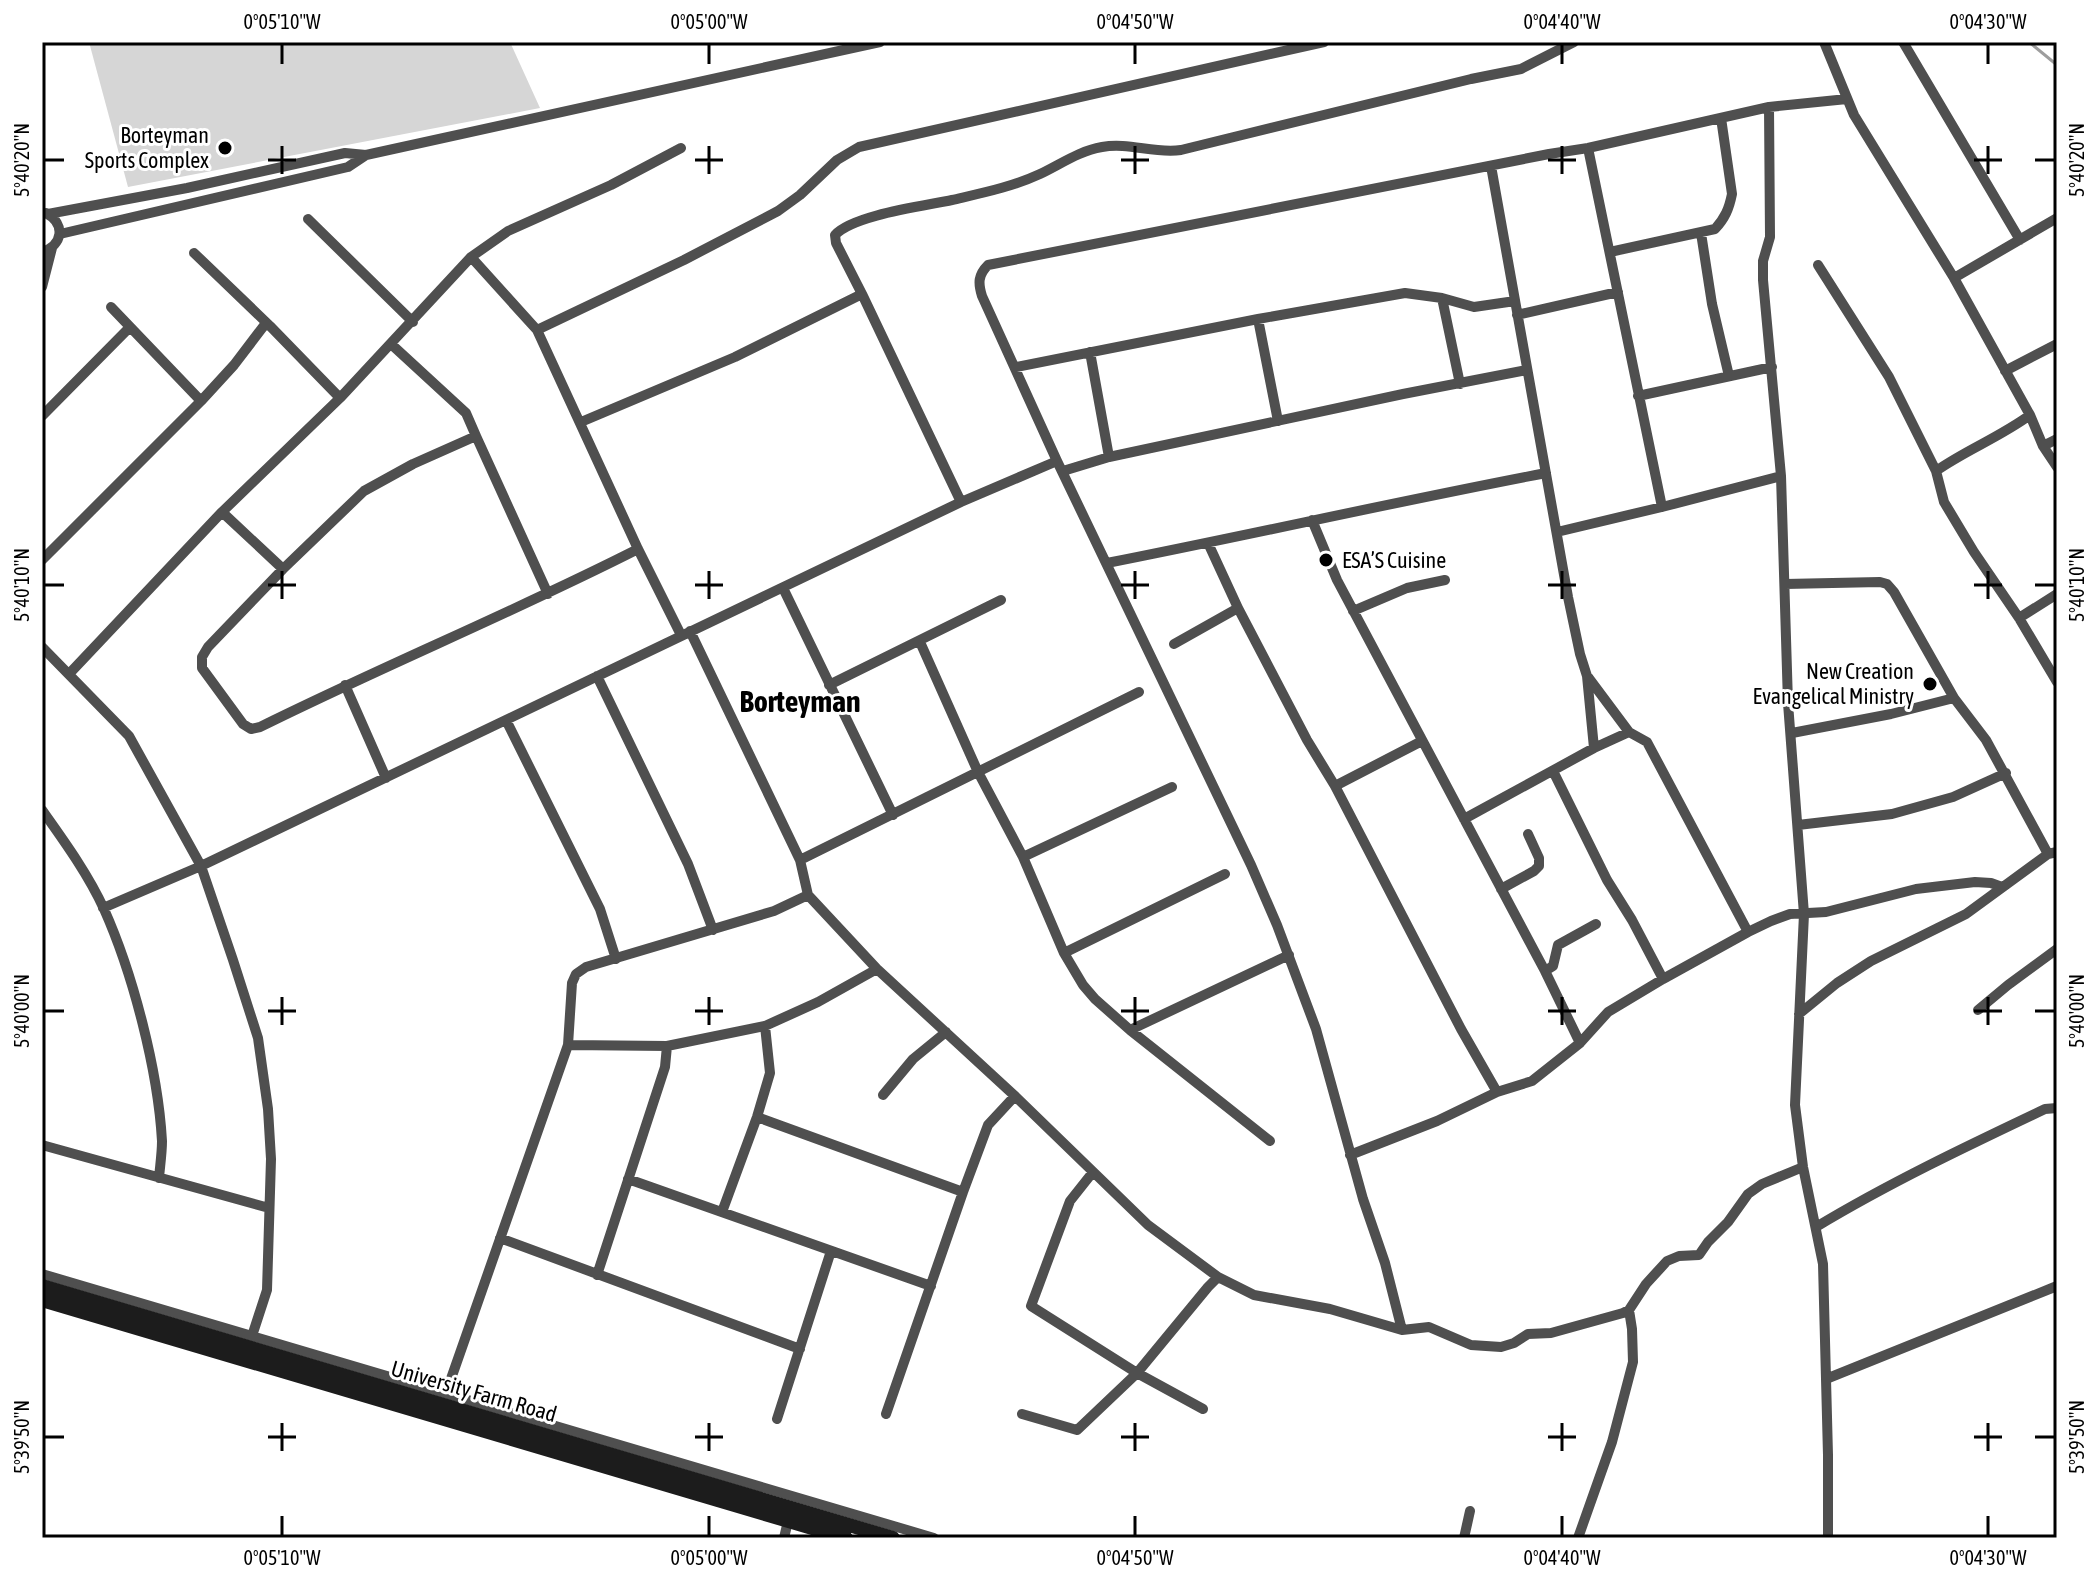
<svg xmlns="http://www.w3.org/2000/svg" width="2099" height="1580" viewBox="0 0 2099 1580" font-family="'Asap Condensed',sans-serif">
<style>
.green{fill:#d6d6d6}
.lines{fill:none;stroke-linecap:round;stroke-linejoin:round}
.stream{stroke:#9d9d9d;stroke-width:3}
.street{stroke:#4f4f4f;stroke-width:10}
.secondary{stroke:#1c1c1c;stroke-width:14}
.ticks{fill:none;stroke:#000;stroke-width:3}
.poi-dot{fill:#000;stroke:#fff;stroke-width:3}
.labels{text-anchor:middle;stroke-width:6;stroke-linejoin:round;paint-order:stroke}
.poi-label{font-size:22px;fill:#000;stroke:#fff;text-anchor:end}
.street-label{font-size:22px;fill:#000;stroke:#fff}
.district-label{font-size:30px;font-weight:bold;fill:#000;stroke:#fff}
.neatline{fill:none;stroke:#000;stroke-width:3}
.ticks-label{font-size:20px;text-anchor:middle;fill:#000}
</style>
<rect width="100%" height="100%" fill="#fff"/>
<!-- green -->
<path class="green" d="M 89,42 L 510,42 L 540,108 L 128,187 Z"/>
<g class="lines">
<!-- stream -->
<path class="stream" d="M 2029,42 L 2057,65"/>
<!-- street -->
<path class="street" d="M 1824,42 L 1854,115 L 1954,278 L 2030,415 L 2043,446 L 2057,467
M 1903,42 L 2020,240
M 1769,107 L 1770,237 L 1763,261 L 1763,280 L 1781,476 L 1788,703 L 1804,914 L 1795,1105 L 1803,1167 L 1823,1264 L 1828,1455 L 1828,1538
M 1588,148 L 1662,507
M 1491,166 L 1568,597 L 1580,654 L 1587,676 L 1594,748
M 48,214 L 187,188 L 345,153 L 366,155 L 880,42
M 308,219 L 413,322
M 1701,233 L 1712,304 L 1729,376
M 60,234 L 348,167 L 366,155
M 42,252 C 63,245 66,224 46,213
M 1610,252 L 1715,229 C 1725,218 1729,209 1732,194 L 1721,118
M 194,253 L 270,326 L 340,398
M 471,257 L 537,330 L 638,549 L 681,635
M 1818,265 L 1889,377 L 1936,471 L 1944,502 L 1974,552 L 2019,618 L 2057,682
M 1954,278 L 2057,218
M 42,287 L 52,248
M 1442,298 L 1460,384
M 111,307 L 201,401
M 1517,315 L 1618,292
M 1258,319 L 1278,421
M 537,330 L 684,260 L 778,211 L 800,195 L 837,160 L 859,147 L 1324,42
M 391,344 L 466,413 L 476,436
M 1090,352 L 1109,457
M 1016,367 L 1258,319 L 1405,293 L 1442,298 L 1474,307 L 1515,301
M 2005,371 L 2057,344
M 1638,396 L 1772,367
M 42,416 L 130,327
M 581,422 L 735,357 L 862,294
M 2043,446 L 2057,439
M 1063,471 L 1109,457 L 1403,394 L 1527,370
M 1936,471 C 1966,450 2000,437 2030,415
M 961,502 L 862,294 L 836,243 L 835,235 C 853,215 924,206 952,200 C 982,193 1012,187 1040,174 C 1061,164 1079,151 1102,147 C 1129,142 1154,154 1181,150 L 1471,79 L 1521,69 L 1574,42
M 222,512 L 283,569
M 1312,520 L 1337,580 L 1545,971 L 1580,1043
M 1557,532 L 1662,507 L 1781,476
M 1208,543 L 1238,608 L 1307,740 L 1335,786 L 1461,1029 L 1497,1092
M 42,560 L 201,401 L 234,365 L 266,323
M 1107,563 C 1254,534 1399,501 1546,473
M 1785,584 L 1880,582 L 1887,584 L 1894,592 L 1954,698 L 1986,740 L 2048,854
M 783,588 L 893,815
M 548,594 L 476,436 L 413,464 L 364,491 L 283,569 L 208,647 L 202,657 L 202,668 L 243,724 L 251,729 L 260,727 C 385,665 514,612 638,549
M 1353,611 L 1407,588 L 1445,580
M 2019,618 L 2057,594
M 690,631 L 800,860 L 808,895 L 877,969 L 1015,1096 L 1148,1225 L 1218,1277 L 1254,1295 L 1330,1309 L 1402,1330 L 1429,1327 L 1471,1345 L 1501,1347 L 1514,1343 L 1528,1334 L 1551,1333 L 1623,1313 L 1629,1310 L 1646,1284 L 1667,1261 L 1679,1256 L 1699,1255 L 1708,1242 L 1728,1222 L 1748,1194 L 1762,1184 L 1803,1167
M 920,642 L 978,772 L 1023,857 L 1064,953 L 1083,985 L 1095,999 L 1130,1030 L 1270,1141
M 1174,644 L 1238,608
M 42,647 L 129,736 L 201,866 L 233,960 L 258,1038 L 268,1109 L 271,1159 L 267,1290 L 252,1336
M 69,674 L 222,512 L 340,398 L 471,257 L 508,231 L 611,185 L 681,148
M 597,676 L 688,864 L 713,930
M 1588,677 L 1629,732 L 1647,742 L 1748,932
M 345,685 L 386,778
M 829,685 L 1001,600
M 506,720 L 600,909 L 616,959
M 1792,733 L 1891,714 L 1954,698
M 1553,771 L 1607,880 L 1632,920 L 1663,979
M 1335,786 L 1422,741
M 42,810 C 64,841 88,874 104,909 C 133,974 158,1070 162,1141 C 162,1153 160,1166 159,1178
M 1464,819 L 1594,748 L 1629,732
M 1798,825 L 1892,814 L 1953,797 L 2006,773
M 1023,857 L 1172,787
M 800,860 L 1139,692
M 1501,889 L 1534,871 L 1539,866 L 1539,858 L 1528,834
M 103,908 L 201,866 L 961,502 L 1057,461
M 1064,953 L 1225,874
M 1545,971 L 1553,966 L 1558,945 L 1596,924
M 1978,1010 L 2008,985 L 2057,949
M 1799,1014 L 1837,983 L 1871,961 L 1966,914 L 2048,854 L 2057,852
M 1130,1030 L 1289,955
M 568,1045 L 667,1046 L 765,1026 L 818,1002 L 877,969
M 883,1095 L 913,1059 L 946,1032
M 757,1117 L 963,1192
M 42,1145 L 269,1208
M 1350,1155 L 1437,1121 L 1497,1092 L 1532,1081 L 1580,1043 L 1608,1012 L 1663,979 L 1748,932 L 1771,921 L 1790,914 L 1826,912 L 1916,889 L 1975,882 L 1991,883 L 2002,887
M 1093,1172 L 1070,1201 L 1031,1306 L 1137,1373 L 1203,1409
M 628,1179 L 931,1286
M 722,1212 L 757,1117 L 770,1073 L 765,1026
M 1816,1227 C 1889,1183 1967,1146 2045,1109 L 2057,1108
M 500,1238 L 800,1349
M 42,1274 L 934,1538
M 597,1275 L 665,1067 L 667,1046
M 1402,1330 L 1385,1263 L 1363,1199 L 1316,1029 L 1277,925 L 1251,865 L 1057,461 L 982,296 C 978,283 978,275 988,265 L 1549,154 L 1588,148 L 1769,107 L 1847,99
M 1826,1379 L 2057,1286
M 446,1393 L 568,1045 L 572,983 L 576,974 L 586,967 L 774,911 L 808,895
M 886,1414 L 963,1192 L 988,1125 L 1015,1096
M 1022,1414 L 1077,1430 L 1137,1373 L 1208,1287 L 1218,1277
M 777,1419 L 831,1251
M 784,1538 L 788,1521
M 1464,1538 L 1470,1511
M 1578,1538 L 1612,1442 L 1633,1362 L 1632,1329 L 1629,1310"/>
<!-- secondary -->
<path class="secondary" d="M 42,1286 L 893,1538
M 42,1300 L 846,1538"/>
</g>
<!-- ticks -->
<path class="ticks" d="M 282,44 L 282,64M 709,44 L 709,64M 1135,44 L 1135,64M 1562,44 L 1562,64M 1988,44 L 1988,64M 282,146 L 282,174M 709,146 L 709,174M 1135,146 L 1135,174M 1562,146 L 1562,174M 1988,146 L 1988,174M 44,160 L 64,160M 268,160 L 296,160M 695,160 L 723,160M 1121,160 L 1149,160M 1548,160 L 1576,160M 1974,160 L 2002,160M 2035,160 L 2055,160M 282,571 L 282,599M 709,571 L 709,599M 1135,571 L 1135,599M 1562,571 L 1562,599M 1988,571 L 1988,599M 44,585 L 64,585M 268,585 L 296,585M 695,585 L 723,585M 1121,585 L 1149,585M 1548,585 L 1576,585M 1974,585 L 2002,585M 2035,585 L 2055,585M 282,997 L 282,1025M 709,997 L 709,1025M 1135,997 L 1135,1025M 1562,997 L 1562,1025M 1988,997 L 1988,1025M 44,1011 L 64,1011M 268,1011 L 296,1011M 695,1011 L 723,1011M 1121,1011 L 1149,1011M 1548,1011 L 1576,1011M 1974,1011 L 2002,1011M 2035,1011 L 2055,1011M 282,1423 L 282,1451M 709,1423 L 709,1451M 1135,1423 L 1135,1451M 1562,1423 L 1562,1451M 1988,1423 L 1988,1451M 44,1437 L 64,1437M 268,1437 L 296,1437M 695,1437 L 723,1437M 1121,1437 L 1149,1437M 1548,1437 L 1576,1437M 1974,1437 L 2002,1437M 2035,1437 L 2055,1437M 282,1516 L 282,1536M 709,1516 L 709,1536M 1135,1516 L 1135,1536M 1562,1516 L 1562,1536M 1988,1516 L 1988,1536"/>
<!-- markers -->
<g class="poi-dot">
<circle cx="225" cy="148" r="8"/>
<circle cx="1326" cy="560" r="8"/>
<circle cx="1930" cy="684" r="8"/>
</g>
<g class="labels">
<!-- poi labels -->
<g class="poi-label">
<text x="209" y="143">Borteyman<tspan x="209" dy="25">Sports Complex</tspan></text>
<text x="1342" y="568" text-anchor="start">ESA’S Cuisine</text>
<text x="1914" y="679">New Creation<tspan x="1914" dy="25">Evangelical Ministry</tspan></text>
</g>
<!-- street labels -->
<g class="street-label">
<text transform="translate(474 1391) rotate(16)" y="8">University Farm Road</text>
</g>
<!-- district labels -->
<g class="district-label">
<text x="800" y="712">Borteyman</text>
</g>
</g>
<!-- border -->
<rect width="2099" height="1580" fill="none" stroke="#ffffff" stroke-width="88"/>
<rect x="44" y="44" width="2011" height="1492" class="neatline"/>
<g class="ticks-label">
<text x="282" y="29">0°05'10"W</text>
<text x="709" y="29">0°05'00"W</text>
<text x="1135" y="29">0°04'50"W</text>
<text x="1562" y="29">0°04'40"W</text>
<text x="1988" y="29">0°04'30"W</text>
<text transform="translate(22 160) rotate(-90)" y="7">5°40'20"N</text>
<text transform="translate(2077 160) rotate(-90)" y="7">5°40'20"N</text>
<text transform="translate(22 585) rotate(-90)" y="7">5°40'10"N</text>
<text transform="translate(2077 585) rotate(-90)" y="7">5°40'10"N</text>
<text transform="translate(22 1011) rotate(-90)" y="7">5°40'00"N</text>
<text transform="translate(2077 1011) rotate(-90)" y="7">5°40'00"N</text>
<text transform="translate(22 1437) rotate(-90)" y="7">5°39'50"N</text>
<text transform="translate(2077 1437) rotate(-90)" y="7">5°39'50"N</text>
<text x="282" y="1565">0°05'10"W</text>
<text x="709" y="1565">0°05'00"W</text>
<text x="1135" y="1565">0°04'50"W</text>
<text x="1562" y="1565">0°04'40"W</text>
<text x="1988" y="1565">0°04'30"W</text>
</g>
</svg>
